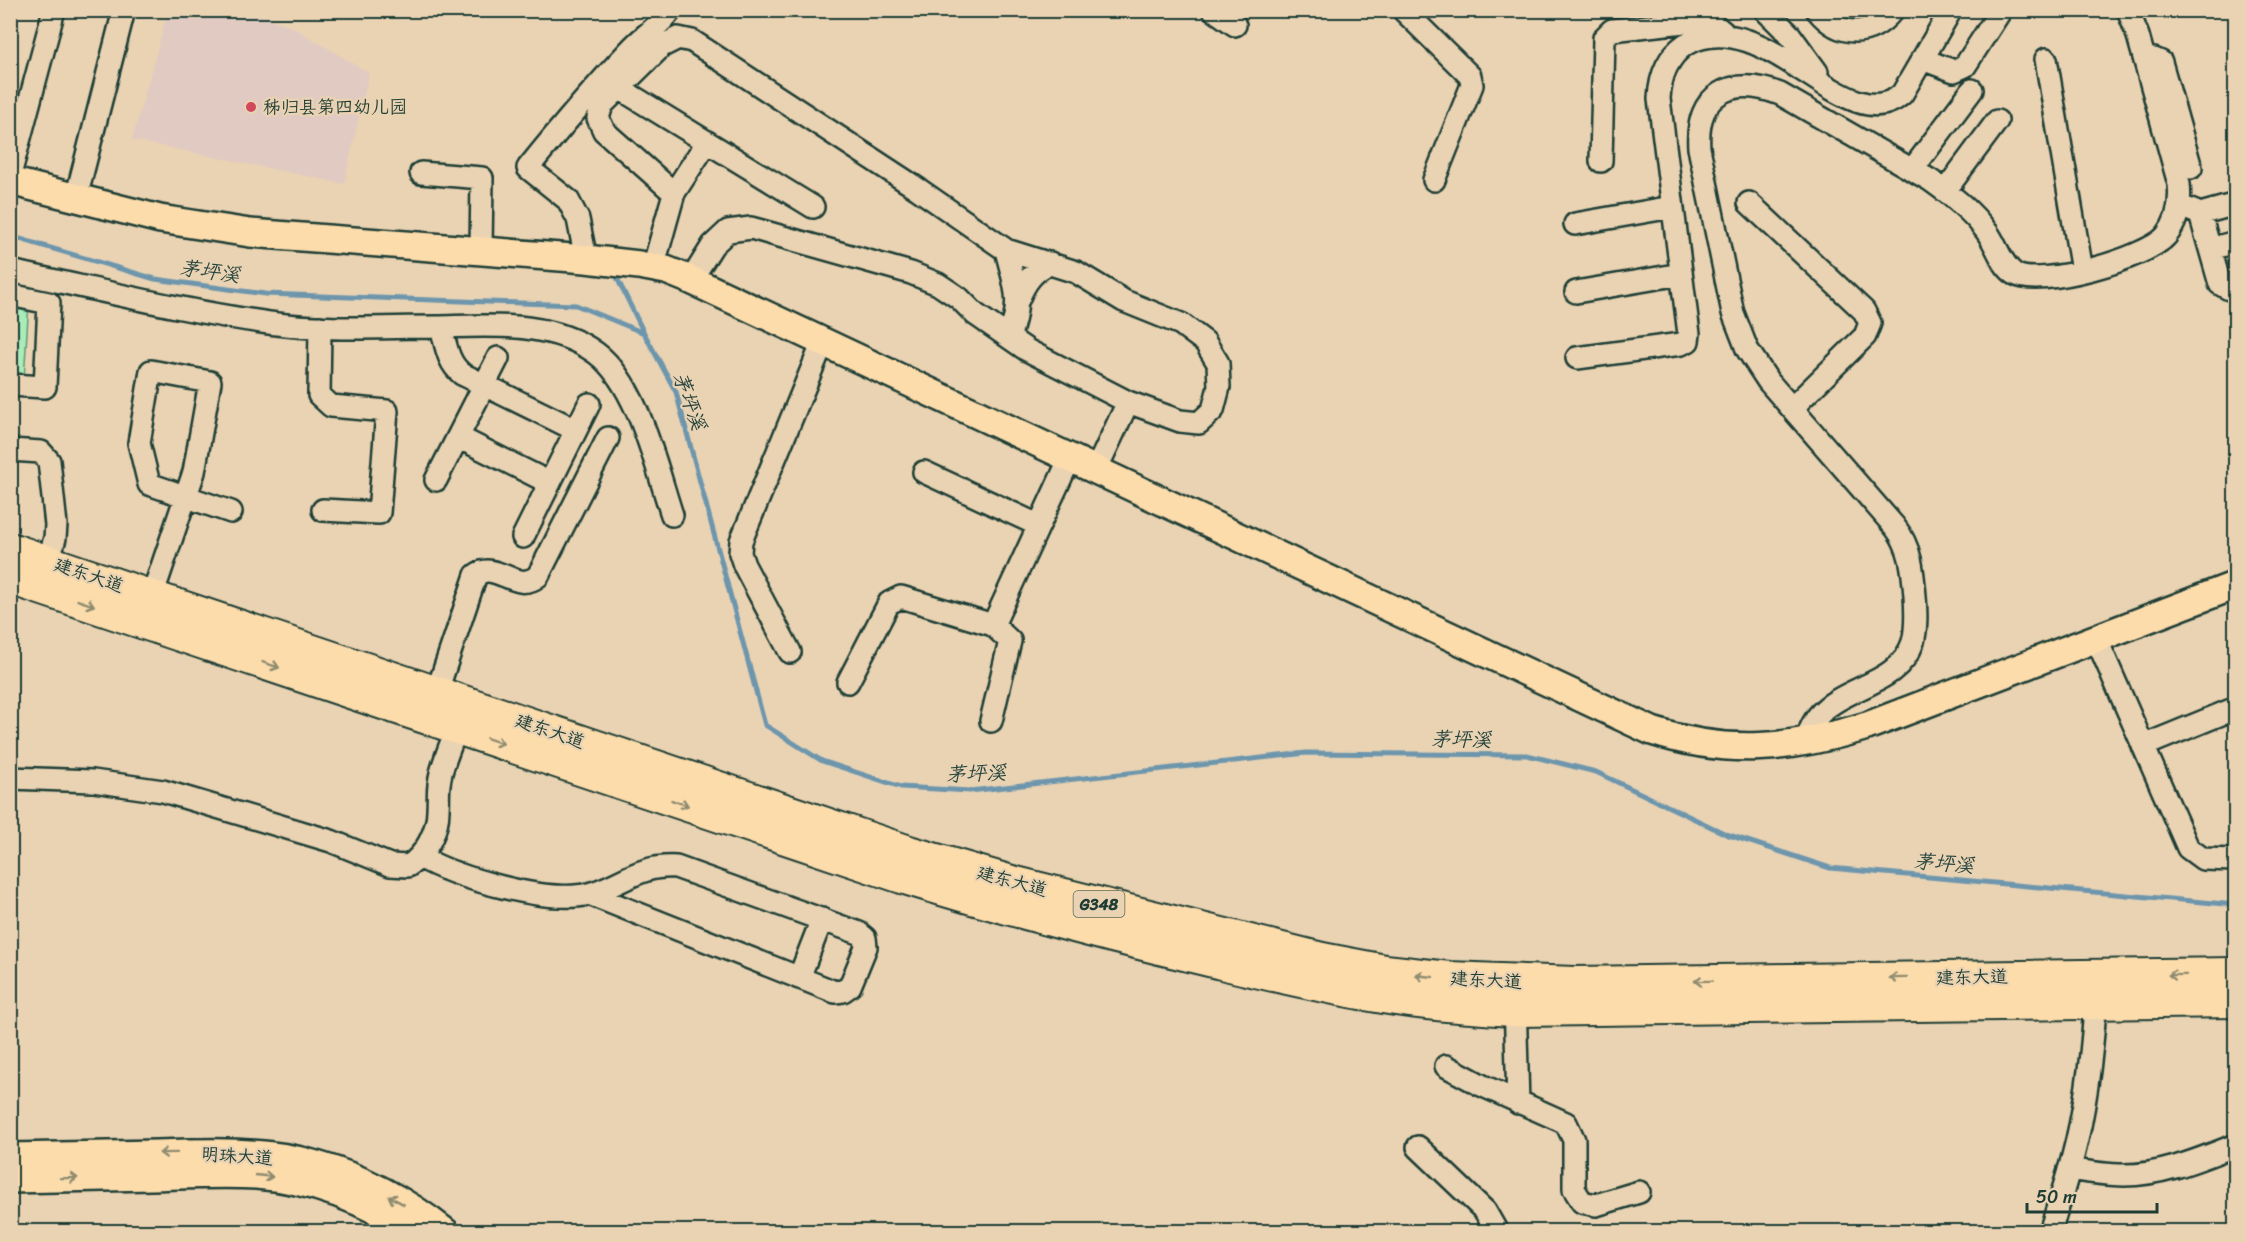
<svg xmlns="http://www.w3.org/2000/svg" width="2246" height="1242" viewBox="0 0 2246 1242" font-family="Sriracha,'LXGW WenKai TC',sans-serif">
<style>
.built{fill:#e1cac1}
.park{fill:#a8ecb7;stroke:#649476;stroke-width:1.5}
.lines{fill:none;stroke-linecap:round;stroke-linejoin:round}
.stream{stroke:#6d96ad;stroke-width:5}
.minor-casing{stroke:#1f3d34;stroke-width:26}
.major-casing{stroke:#1f3d34;stroke-width:32}
.highway-casing{stroke:#1f3d34;stroke-width:36}
.minor{stroke:#ead3b3;stroke-width:21}
.major{stroke:#fddcac;stroke-width:27}
.highway{stroke:#fddcac;stroke-width:32}
.oneway{stroke:#8e8c70}
.poi-dot{fill:#d1495b;stroke:#ead3b3;stroke-width:2}
.labels{text-anchor:middle;stroke-width:4.5;stroke-linejoin:round;paint-order:stroke}
.shield{fill:#ead3b3;stroke:#5c6a5a;stroke-width:1.5}
.shield-label{font-size:16px;font-weight:bold;fill:#1f3d34}
.poi-label{font-size:18px;fill:#1f3d34;stroke:#ead3b3;text-anchor:start}
.street-label{font-size:18px;fill:#1f3d34;stroke:#ead3b3}
.water-label{font-size:20px;font-style:italic;fill:#26443e;stroke:#ead3b3}
</style>
<rect width="100%" height="100%" fill="#ead3b3"/>
<filter id="ink" filterUnits="userSpaceOnUse"><feTurbulence type="fractalNoise" baseFrequency=".0167" numOctaves="2"/><feDisplacementMap in="SourceGraphic" scale="12" xChannelSelector="R" yChannelSelector="G"/><feConvolveMatrix kernelMatrix="1 2 1 2 8 2 1 2 1" color-interpolation-filters="sRGB"/></filter>
<g filter="url(#ink)">
<!-- built -->
<path class="built" d="M 168,11 L 252,11 L 296,29 L 369,73 L 344,184 L 132,140 Z"/>
<!-- park -->
<path class="park" d="M 10,301 L 29,302 L 24,379 L 11,379 Z"/>
<g class="lines">
<!-- stream -->
<path class="stream" d="M 10,236 L 155,279 L 265,294 L 576,305 L 644,333 L 676,392 L 765,725 L 822,761 L 901,787 L 970,791 L 1306,753 L 1527,755 L 1596,772 L 1726,834 L 1830,868 L 2236,905
M 618,280 L 644,333"/>
<!-- minor casing -->
<g class="minor-casing">
<path id="minor" d="M 1214,10 L 1235,25
M 1403,10 L 1470,76 L 1472,85 L 1434,180
M 1765,10 L 1790,35 L 1817,72
M 1817,10 C 1840,38 1870,38 1893,10
M 1922,59 L 1954,71 L 1965,66 L 2001,10
M 2046,59 L 2082,271
M 2145,60 L 2154,59 L 2161,62 L 2191,168
M 619,88 L 813,207
M 1601,161 L 1604,38 L 1612,30 L 1702,20 L 1711,22 L 1723,32
M 1912,170 L 1972,90
M 421,173 L 482,178 L 481,251
M 10,175 L 54,10
M 1945,191 L 1997,121
M 674,193 L 707,142
M 76,198 L 124,10
M 1749,203 L 1864,311 L 1870,323 L 1865,336 L 1792,408
M 2188,209 L 2200,214 L 2236,204
M 2200,214 L 2220,284 L 2229,289 L 2236,287
M 1575,224 L 1672,207
M 2210,249 L 2236,242
M 1006,250 C 1015,287 1023,300 1009,337
M 586,259 L 578,219 L 568,200 L 528,168 C 561,127 595,87 631,49 C 644,35 660,26 671,10
M 653,268 L 674,193 L 604,131 L 598,118 L 602,105 L 662,46 L 678,38 L 692,41 L 918,189 L 1006,250 L 1076,272 L 1124,301 L 1181,324 L 1205,342 L 1218,363 L 1219,387 L 1213,410 L 1199,423 L 1180,421 L 1128,402 L 1027,350 L 975,314 L 959,298 L 938,284 L 911,273 L 751,228 L 728,231 L 713,245 L 691,280
M 10,271 C 96,289 182,311 269,323 C 325,331 382,327 437,327 C 490,326 551,320 596,353 C 638,384 656,467 672,515
M 1576,292 L 1681,274
M 10,295 L 49,303 L 45,387 L 10,385
M 1018,300 C 1025,282 1033,271 1050,263
M 320,327 L 319,395 L 331,406 L 387,411 L 379,513 L 323,510
M 441,327 C 446,344 447,362 462,374 L 576,430
M 1577,358 L 1681,344 L 1688,341 L 1689,334 L 1659,99 C 1660,77 1667,57 1686,44 C 1766,0 1848,144 1902,94 L 1951,10
M 458,437 L 550,483
M 10,450 L 41,452 L 49,461 L 56,525 L 55,538 L 45,572
M 1096,470 L 1128,402
M 924,472 L 1038,525
M 436,480 L 498,358
M 523,537 L 589,404
M 148,608 L 194,472 L 210,382 L 151,371 L 139,443 L 149,484 L 231,512
M 993,625 L 1070,458
M 2096,638 L 2188,848 L 2203,859 L 2236,860
M 790,652 L 744,565 L 740,553 L 741,541 L 823,342
M 848,682 L 889,603 L 901,597 L 993,625 L 1010,641 L 991,721
M 433,703 L 476,575 C 497,560 516,594 538,576 L 608,438
M 1807,742 C 1816,683 1895,696 1913,642 C 1917,627 1916,611 1915,596 C 1913,571 1911,547 1895,527 L 1768,381 L 1747,349 L 1733,313 L 1699,148 C 1695,93 1732,75 1780,94 L 1930,180 C 1951,195 1972,211 1987,232 C 1997,245 2001,265 2015,274 C 2039,289 2147,258 2166,236 C 2178,221 2181,203 2179,184 L 2138,36 L 2128,10
M 2143,746 L 2236,708
M 10,778 L 93,781 L 163,791 L 331,841 L 390,865 L 408,866 C 425,856 438,831 438,810 C 439,796 437,789 441,773 C 446,754 455,734 462,716
M 420,857 C 457,878 547,904 589,894 C 622,885 637,865 676,867 L 859,933 L 865,938 L 866,947 L 850,986 L 843,991 L 835,992 L 589,894
M 799,978 L 822,919
M 1515,999 L 1518,1103
M 1446,1066 L 1481,1085 L 1566,1123 L 1574,1140 L 1574,1189 L 1582,1202 L 1596,1205 L 1639,1192
M 1418,1147 L 1485,1211 L 1497,1232
M 2069,1169 C 2087,1172 2106,1175 2124,1175 C 2163,1175 2200,1159 2236,1145
M 2050,1232 C 2058,1206 2066,1182 2073,1156 C 2087,1103 2093,1046 2096,991"/>
</g>
<!-- major casing -->
<g class="major-casing">
<path id="major" d="M 10,181 L 160,219 L 250,233 L 586,259 L 639,265 L 666,270 L 691,280 L 1652,731 C 1729,756 1791,749 1867,726 L 2236,585
M 10,1157 C 59,1156 108,1155 157,1154 C 208,1152 267,1150 316,1165 C 362,1178 407,1202 445,1232
M 10,1179 C 58,1178 105,1177 152,1176 C 186,1175 222,1173 256,1175 C 312,1179 367,1201 413,1232"/>
</g>
<!-- highway casing -->
<g class="highway-casing">
<path id="highway" d="M 10,549 L 909,852 L 1012,882 L 1322,959 L 1385,971 L 1449,978 L 1575,983 L 2236,974
M 10,578 L 902,877 C 1005,909 1108,936 1213,961 C 1268,974 1322,987 1377,996 C 1422,1004 1468,1007 1513,1010 L 2236,1001"/>
</g>
<!-- minor -->
<use href="#minor" class="minor"/>
<!-- major -->
<use href="#major" class="major"/>
<!-- highway -->
<use href="#highway" class="highway"/>
</g>
<!-- one-way arrows -->
<defs><path id="oneway-shaft" d="M-6 0H5M1.5-3L5.5 0L1.5 3" fill="none" stroke-width="1.6" stroke-linecap="round" stroke-linejoin="round" transform="scale(1.5)"/></defs>
<g class="oneway">
<use href="#oneway-shaft" transform="translate(86 603) rotate(19)"/>
<use href="#oneway-shaft" transform="translate(271 665) rotate(19)"/>
<use href="#oneway-shaft" transform="translate(495 741) rotate(19)"/>
<use href="#oneway-shaft" transform="translate(680 803) rotate(19)"/>
<use href="#oneway-shaft" transform="translate(2177 975) rotate(179)"/>
<use href="#oneway-shaft" transform="translate(1424 976) rotate(-174)"/>
<use href="#oneway-shaft" transform="translate(1898 978) rotate(179)"/>
<use href="#oneway-shaft" transform="translate(1703 981) rotate(179)"/>
<use href="#oneway-shaft" transform="translate(168 1153) rotate(179)"/>
<use href="#oneway-shaft" transform="translate(264 1176) rotate(6)"/>
<use href="#oneway-shaft" transform="translate(69 1178) rotate(-1)"/>
<use href="#oneway-shaft" transform="translate(396 1200) rotate(-151)"/>
</g>
</g>
<!-- markers -->
<circle class="poi-dot" cx="251" cy="107" r="6"/>
<g class="labels">
<!-- shield labels -->
<rect class="shield" x="1073.5" y="891" width="51" height="26" rx="4.5"/>
<g class="shield-label">
<text x="1099" y="910">G348</text>
</g>
<!-- poi labels -->
<g class="poi-label">
<text x="263" y="113">秭归县第四幼儿园</text>
</g>
<!-- street labels -->
<g class="street-label">
<text transform="translate(89 575) rotate(19)" y="6">建东大道</text>
<text transform="translate(550 731) rotate(19)" y="6">建东大道</text>
<text transform="translate(1012 881) rotate(15)" y="6">建东大道</text>
<text transform="translate(1972 977) rotate(-1)" y="6">建东大道</text>
<text transform="translate(1486 980) rotate(3)" y="6">建东大道</text>
<text transform="translate(237 1156) rotate(4)" y="6">明珠大道</text>
</g>
<!-- water labels -->
<g class="water-label">
<text transform="translate(210 271) rotate(8)" y="7">茅坪溪</text>
<text transform="translate(690 401) rotate(70)" y="7">茅坪溪</text>
<text transform="translate(1461 739) rotate(1)" y="7">茅坪溪</text>
<text transform="translate(976 773) rotate(-2)" y="7">茅坪溪</text>
<text transform="translate(1944 863) rotate(5)" y="7">茅坪溪</text>
</g>
</g>
<!-- margin -->
<rect width="2246" height="1242" fill="none" stroke="#ead3b3" stroke-width="36"/>
<rect x="18" y="18" width="2210" height="1206" fill="none" stroke="#1f3d34" stroke-width="2" filter="url(#ink)"/>
<!-- scale -->
<path d="M2027 1203v9h130v-9" fill="none" stroke="#1f3d34" stroke-width="3"/>
<text x="2036" y="1203" font-size="18" fill="#1f3d34" stroke="#ead3b3" stroke-width="4.5" paint-order="stroke">50 m</text>
</svg>
